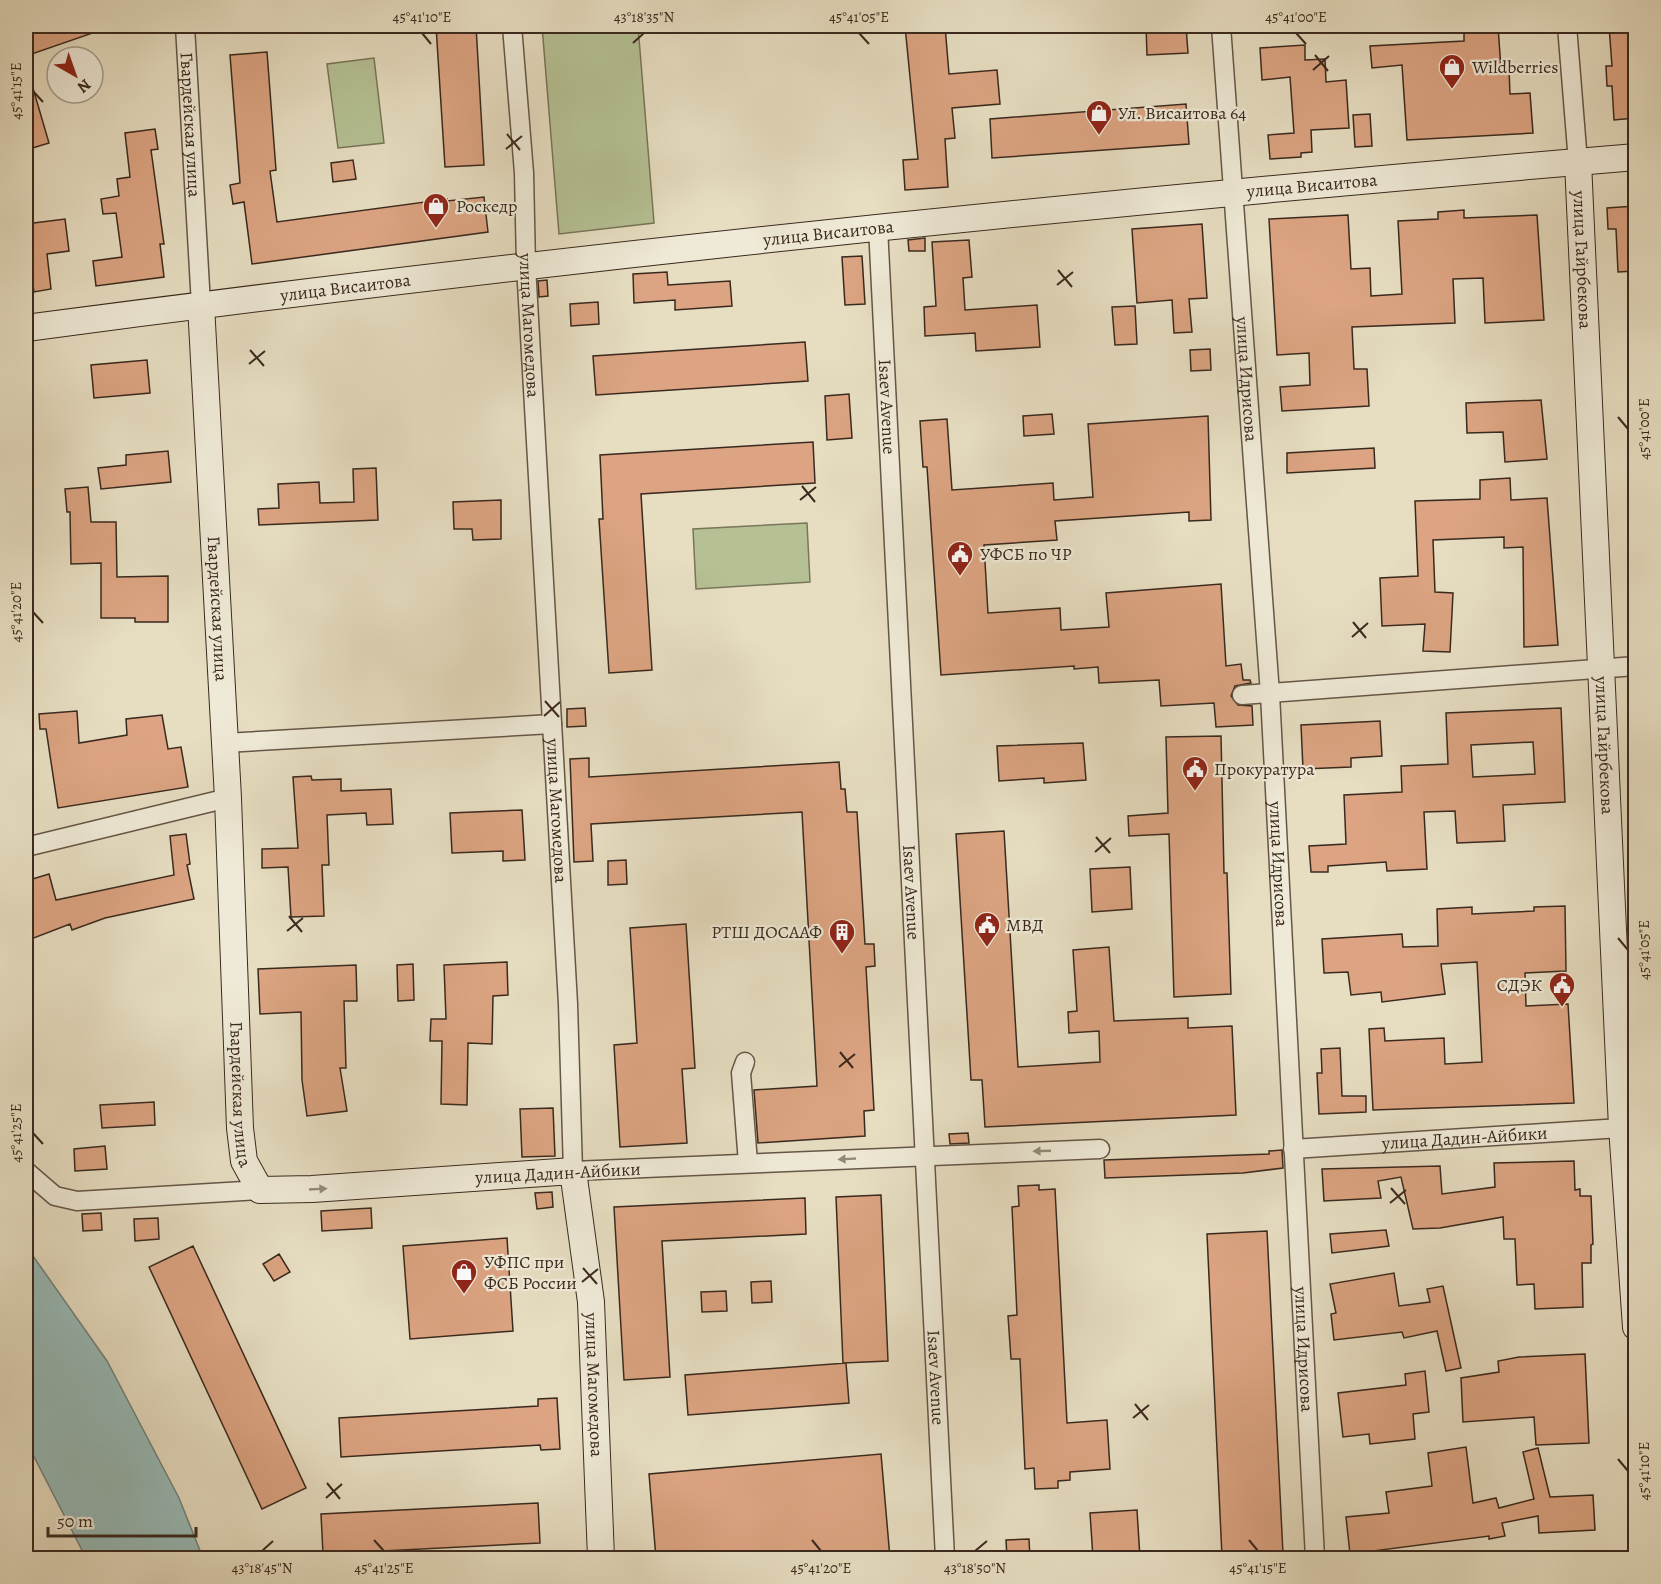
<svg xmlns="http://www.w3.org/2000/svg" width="1661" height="1584" viewBox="0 0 1661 1584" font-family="Alegreya,serif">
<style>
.green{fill:#b5c194;stroke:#787559;stroke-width:1.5}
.water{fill:#97bbb8;stroke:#72817a;stroke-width:1.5}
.building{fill:#dca482;stroke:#3a291e;stroke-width:1.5;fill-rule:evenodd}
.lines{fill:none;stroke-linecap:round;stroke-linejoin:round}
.street-casing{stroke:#655647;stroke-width:21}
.secondary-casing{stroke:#3a291e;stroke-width:28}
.street{stroke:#efead7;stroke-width:18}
.secondary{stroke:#efead7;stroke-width:26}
.oneway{fill:#948a7a}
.ticks{fill:none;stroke:#3a291e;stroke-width:2}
.labels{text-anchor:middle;stroke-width:4.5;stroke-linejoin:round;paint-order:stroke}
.poi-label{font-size:18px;fill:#3a291e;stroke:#efead7;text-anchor:start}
.street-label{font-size:18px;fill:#3a291e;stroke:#efead7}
.neatline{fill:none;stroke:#3a291e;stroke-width:2}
.ticks-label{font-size:15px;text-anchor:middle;fill:#3a291e}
</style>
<rect width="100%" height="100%" fill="#e7dec2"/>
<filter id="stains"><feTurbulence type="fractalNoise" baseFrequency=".00333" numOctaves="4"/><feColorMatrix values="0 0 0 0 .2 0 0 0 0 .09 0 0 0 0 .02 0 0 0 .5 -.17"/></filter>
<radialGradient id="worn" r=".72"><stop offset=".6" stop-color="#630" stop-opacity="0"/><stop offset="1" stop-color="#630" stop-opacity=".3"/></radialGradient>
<!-- green -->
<path class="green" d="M 542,26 L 638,26 L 654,223 L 559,234 Z
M 374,58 L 384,143 L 338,148 L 327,64 Z
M 807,523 L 810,582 L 696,589 L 693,529 Z"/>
<!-- water -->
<path class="water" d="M 26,1246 L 107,1361 L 179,1498 L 203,1558 L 86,1558 L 26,1441 Z"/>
<!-- building -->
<path class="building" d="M 26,26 L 107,26 L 107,28 L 26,56 Z
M 436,26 L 476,26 L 484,165 L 445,167 Z
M 905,26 L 945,26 L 949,74 L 997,70 L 1000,104 L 952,108 L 955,138 L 945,139 L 948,187 L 905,190 L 903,160 L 918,159 Z
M 1146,26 L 1186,26 L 1188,53 L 1147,55 Z
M 1464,26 L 1498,26 L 1501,69 L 1509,69 L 1510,94 L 1530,93 L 1533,133 L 1407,140 L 1402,65 L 1372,68 L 1370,46 L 1464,41 Z
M 1609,26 L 1635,26 L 1635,118 L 1614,120 L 1612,86 L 1607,86 L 1606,66 L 1612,66 Z
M 1305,45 L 1305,60 L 1325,59 L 1326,82 L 1346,80 L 1349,128 L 1311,130 L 1312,152 L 1301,153 L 1301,157 L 1270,159 L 1268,135 L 1294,133 L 1290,77 L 1262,80 L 1260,48 Z
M 267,52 L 276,170 L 270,171 L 277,222 L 447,199 L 447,201 L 484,197 L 488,232 L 252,264 L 244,202 L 233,204 L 230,185 L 240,183 L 230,55 Z
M 30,78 L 49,143 L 26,150 L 26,79 Z
M 1186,104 L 1189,144 L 992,158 L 990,119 Z
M 1370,114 L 1372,146 L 1355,147 L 1353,115 Z
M 155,129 L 158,149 L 151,150 L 164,244 L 160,244 L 164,277 L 96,286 L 93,261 L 122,257 L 116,213 L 103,214 L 101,199 L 119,196 L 117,179 L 130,177 L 125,133 Z
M 353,160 L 356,179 L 333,182 L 331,163 Z
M 1635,206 L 1635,271 L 1618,272 L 1616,229 L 1608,229 L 1607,208 Z
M 1464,210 L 1464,218 L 1537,215 L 1544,320 L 1485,323 L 1483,278 L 1453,279 L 1455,323 L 1352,327 L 1354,369 L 1367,369 L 1369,406 L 1282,411 L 1280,387 L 1310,385 L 1309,353 L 1277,355 L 1269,219 L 1348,215 L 1351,269 L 1370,268 L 1371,296 L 1402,294 L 1398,221 L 1438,219 L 1438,212 Z
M 65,219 L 69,251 L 47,254 L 51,289 L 34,292 L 29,256 L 26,257 L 26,224 Z
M 1202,224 L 1207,298 L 1189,299 L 1192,332 L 1174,333 L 1172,300 L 1137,303 L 1132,229 Z
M 925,238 L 925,251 L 909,251 L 908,240 Z
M 969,240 L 972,277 L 963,278 L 965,310 L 1037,305 L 1040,347 L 976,351 L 975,333 L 925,336 L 924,307 L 936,306 L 932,242 Z
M 862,256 L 865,304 L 845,305 L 842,257 Z
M 667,272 L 668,285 L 730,281 L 732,306 L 675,310 L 675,300 L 634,303 L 633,274 Z
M 547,280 L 548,296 L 539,297 L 538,281 Z
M 598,302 L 599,324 L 571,326 L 570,304 Z
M 1135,306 L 1137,344 L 1115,345 L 1112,307 Z
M 805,342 L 808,381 L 596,395 L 593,356 Z
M 1210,349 L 1211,370 L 1191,371 L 1190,350 Z
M 147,360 L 150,393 L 94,398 L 91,365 Z
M 849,394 L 852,438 L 827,440 L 825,396 Z
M 1541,400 L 1547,459 L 1505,462 L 1503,432 L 1467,433 L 1466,403 Z
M 1052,414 L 1054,434 L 1024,436 L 1023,416 Z
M 1208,416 L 1211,520 L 1189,521 L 1189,512 L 1055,521 L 1057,540 L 984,545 L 988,613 L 1060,608 L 1061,630 L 1109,627 L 1106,593 L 1221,584 L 1226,666 L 1241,664 L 1243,680 L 1250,680 L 1251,683 L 1235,686 L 1231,696 L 1238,705 L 1252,706 L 1253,725 L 1216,727 L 1214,703 L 1161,706 L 1159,680 L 1099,683 L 1098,667 L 1074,669 L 1074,666 L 941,675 L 927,467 L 923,467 L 920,421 L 947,419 L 952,490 L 1053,483 L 1054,500 L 1093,497 L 1088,424 Z
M 813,442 L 815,483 L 641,494 L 652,670 L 609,673 L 599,519 L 603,519 L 600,455 Z
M 1374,448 L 1375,468 L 1287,473 L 1287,453 Z
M 168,451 L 171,482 L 101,489 L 98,468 L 126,465 L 126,455 Z
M 376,468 L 378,520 L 259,525 L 258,509 L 279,508 L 278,484 L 319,482 L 320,503 L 354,502 L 353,469 Z
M 1510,478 L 1511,500 L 1547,498 L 1558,645 L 1524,647 L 1523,547 L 1504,548 L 1504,537 L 1433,540 L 1435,592 L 1453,593 L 1450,652 L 1423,651 L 1425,624 L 1382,626 L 1380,578 L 1418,576 L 1415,501 L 1480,499 L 1480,480 Z
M 88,487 L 91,522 L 116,522 L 117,577 L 168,576 L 168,622 L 135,622 L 135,618 L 101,618 L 101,563 L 71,564 L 70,512 L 67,512 L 65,489 Z
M 501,500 L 501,539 L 473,540 L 472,529 L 454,529 L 453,502 Z
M 585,708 L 586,726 L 567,727 L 567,709 Z
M 1561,708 L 1565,802 L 1503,805 L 1505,841 L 1457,843 L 1455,811 L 1424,812 L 1427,869 L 1387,871 L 1386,862 L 1328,866 L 1328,872 L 1311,872 L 1309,846 L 1346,844 L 1344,795 L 1402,792 L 1401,766 L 1448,764 L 1446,713 ZM 1533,742 L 1535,774 L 1473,777 L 1471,745 Z
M 77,711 L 79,743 L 127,735 L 126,719 L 162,715 L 168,749 L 181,747 L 188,787 L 58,808 L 46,729 L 40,729 L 39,714 Z
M 1380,721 L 1382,756 L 1351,758 L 1351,767 L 1303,769 L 1301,725 Z
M 1221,736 L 1224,873 L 1227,873 L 1231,994 L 1174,997 L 1169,834 L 1129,836 L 1128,816 L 1168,813 L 1166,737 Z
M 1083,743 L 1086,780 L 1044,783 L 1044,778 L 999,781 L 997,746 Z
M 589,758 L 589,777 L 839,762 L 841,789 L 845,789 L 847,812 L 857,812 L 865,944 L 874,944 L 875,966 L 866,967 L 874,1110 L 864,1111 L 865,1136 L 758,1143 L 754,1090 L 817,1086 L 802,812 L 591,824 L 593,861 L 574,862 L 570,759 Z
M 311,776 L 312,780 L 341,779 L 341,791 L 391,789 L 393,824 L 367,825 L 366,813 L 327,815 L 329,865 L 322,865 L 324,916 L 291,917 L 288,867 L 262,868 L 262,849 L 298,848 L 293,777 Z
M 522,810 L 525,860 L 503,861 L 503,851 L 452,853 L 450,813 Z
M 1004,831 L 1018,1067 L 1100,1062 L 1099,1031 L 1069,1033 L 1068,1012 L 1077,1011 L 1073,950 L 1109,947 L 1114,1021 L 1188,1018 L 1188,1028 L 1232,1026 L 1236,1115 L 985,1127 L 982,1080 L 971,1080 L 956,834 Z
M 186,834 L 190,864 L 187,865 L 194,899 L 105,918 L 72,930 L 70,924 L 26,941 L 26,881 L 49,874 L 56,900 L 174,875 L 170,836 Z
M 626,860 L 627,884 L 608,885 L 608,861 Z
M 1130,867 L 1132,909 L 1092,912 L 1090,869 Z
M 1565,906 L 1566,971 L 1525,973 L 1526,1006 L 1568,1004 L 1574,1103 L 1373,1110 L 1369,1029 L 1384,1028 L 1385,1041 L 1444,1038 L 1445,1064 L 1482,1062 L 1477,962 L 1441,964 L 1445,994 L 1382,1002 L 1381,992 L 1351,995 L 1348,972 L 1324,973 L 1322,939 L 1402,934 L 1403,947 L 1438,946 L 1437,909 L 1472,907 L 1472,914 L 1534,911 L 1534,907 Z
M 686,924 L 695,1068 L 682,1069 L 687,1143 L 620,1147 L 614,1045 L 637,1043 L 630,928 Z
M 507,962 L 508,995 L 493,996 L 492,1044 L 468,1043 L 467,1105 L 441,1104 L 442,1041 L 430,1041 L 431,1019 L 446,1019 L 444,965 Z
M 413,964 L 414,1000 L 398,1001 L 397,965 Z
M 356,965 L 357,1001 L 344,1001 L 346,1068 L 340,1068 L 347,1111 L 307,1116 L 302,1080 L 301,1012 L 260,1014 L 258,969 Z
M 1340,1048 L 1342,1096 L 1366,1096 L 1366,1112 L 1319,1114 L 1317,1073 L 1322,1073 L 1321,1049 Z
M 154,1102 L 155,1125 L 102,1128 L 100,1105 Z
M 553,1108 L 555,1156 L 522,1157 L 520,1109 Z
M 968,1133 L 969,1143 L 950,1144 L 949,1134 Z
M 105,1146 L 107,1169 L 75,1171 L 74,1149 Z
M 1282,1150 L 1283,1168 L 1243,1173 L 1105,1178 L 1104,1160 L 1269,1154 L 1269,1151 Z
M 1574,1161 L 1575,1190 L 1580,1189 L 1580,1196 L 1591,1196 L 1593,1244 L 1591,1245 L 1591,1263 L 1582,1263 L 1583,1307 L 1535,1309 L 1534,1284 L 1517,1285 L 1515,1239 L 1504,1239 L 1503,1217 L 1440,1228 L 1413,1229 L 1401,1177 L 1378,1181 L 1381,1198 L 1324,1201 L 1322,1169 L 1440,1166 L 1442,1194 L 1495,1187 L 1494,1163 Z
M 1039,1185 L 1039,1190 L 1055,1189 L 1067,1423 L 1107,1420 L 1110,1469 L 1070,1472 L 1070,1480 L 1058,1481 L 1058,1488 L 1035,1489 L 1034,1468 L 1025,1469 L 1020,1359 L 1011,1359 L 1008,1316 L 1017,1315 L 1012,1207 L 1019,1206 L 1018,1186 Z
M 552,1192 L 553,1207 L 537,1209 L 535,1193 Z
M 881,1195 L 888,1361 L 843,1363 L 836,1197 Z
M 805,1198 L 806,1234 L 662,1241 L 670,1377 L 624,1380 L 614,1207 Z
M 371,1208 L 372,1228 L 322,1231 L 321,1211 Z
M 101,1213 L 102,1230 L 83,1231 L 82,1214 Z
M 158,1218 L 159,1239 L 135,1241 L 134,1219 Z
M 1386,1230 L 1389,1246 L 1332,1253 L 1330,1234 Z
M 1267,1231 L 1283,1554 L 1222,1557 L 1207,1234 Z
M 507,1238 L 513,1331 L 410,1339 L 403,1246 Z
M 193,1246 L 306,1488 L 262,1509 L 149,1267 Z
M 279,1254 L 290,1272 L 274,1281 L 263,1264 Z
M 1394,1273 L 1399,1306 L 1430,1302 L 1427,1289 L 1443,1286 L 1461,1368 L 1446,1371 L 1437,1331 L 1404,1338 L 1402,1332 L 1334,1340 L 1331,1314 L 1336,1313 L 1330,1284 Z
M 771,1281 L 772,1302 L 752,1303 L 751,1282 Z
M 726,1291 L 727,1311 L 702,1312 L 701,1292 Z
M 1585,1354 L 1589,1443 L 1536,1445 L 1534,1417 L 1463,1422 L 1461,1378 L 1499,1372 L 1498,1361 L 1519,1357 Z
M 846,1363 L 849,1403 L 688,1415 L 685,1375 Z
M 1425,1371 L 1429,1412 L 1413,1414 L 1415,1439 L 1370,1444 L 1369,1434 L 1343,1437 L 1338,1393 L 1406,1385 L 1405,1374 Z
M 557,1398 L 560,1449 L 541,1450 L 540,1445 L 341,1457 L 339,1418 L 538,1406 L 538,1399 Z
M 1466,1447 L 1473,1503 L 1496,1498 L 1499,1508 L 1534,1499 L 1523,1452 L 1538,1448 L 1550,1497 L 1593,1495 L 1595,1530 L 1539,1533 L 1538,1516 L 1502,1523 L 1505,1536 L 1489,1539 L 1489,1536 L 1350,1554 L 1346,1517 L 1389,1513 L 1386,1492 L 1432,1486 L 1428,1453 Z
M 881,1454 L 890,1558 L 656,1558 L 649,1474 Z
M 538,1503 L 540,1543 L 323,1554 L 321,1514 Z
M 1137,1510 L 1140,1558 L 1093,1558 L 1090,1513 Z
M 1029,1539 L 1030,1558 L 1007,1558 L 1006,1540 Z"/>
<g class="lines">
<!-- street casing -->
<g class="street-casing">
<g id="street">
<path id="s1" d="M 185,26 L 201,305"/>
<path id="s2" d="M 512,26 L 524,173 L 526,266 L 568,1004 L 573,1171 L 1100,1149"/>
<path id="s3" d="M 1221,26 L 1270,694 L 1315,1558"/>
<path d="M 1567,26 L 1578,162"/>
<path id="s4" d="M 878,227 L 945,1558"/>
<path d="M 1242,695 L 1636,666"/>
<path d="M 225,743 L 552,724"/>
<path d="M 26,847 L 228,798"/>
<path d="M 745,1062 L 741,1073 L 748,1163"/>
<path id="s5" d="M 1293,1149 L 1636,1127"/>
<path d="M 26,1171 L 55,1196 L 77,1201 L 260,1190"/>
</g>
</g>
<!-- secondary casing -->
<g class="secondary-casing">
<g id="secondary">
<path id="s6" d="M 1578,162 L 1622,1127 L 1636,1327"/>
<path id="s7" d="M 201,305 L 228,798 L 240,1128 L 244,1161 L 260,1190 L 312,1189 L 573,1171 L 591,1302 L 601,1558"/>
<path id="s8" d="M 26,328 C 561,257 1098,202 1636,157"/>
</g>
</g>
<!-- street -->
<use href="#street" class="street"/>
<!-- secondary -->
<use href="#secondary" class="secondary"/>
</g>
<!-- one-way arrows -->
<defs><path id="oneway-solid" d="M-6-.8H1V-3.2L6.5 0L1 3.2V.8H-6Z" transform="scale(1.5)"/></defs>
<g class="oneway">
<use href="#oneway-solid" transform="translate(1042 1151) rotate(178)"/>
<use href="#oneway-solid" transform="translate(847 1159) rotate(177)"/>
<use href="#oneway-solid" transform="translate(318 1189) rotate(-3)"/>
</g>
<!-- ticks -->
<path class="ticks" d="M 422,33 L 431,44M 859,33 L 869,44M 1296,33 L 1306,44M 633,43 L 644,33M 1315,55 L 1328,71M 1313,70 L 1329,56M 33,91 L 43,102M 507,134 L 520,150M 506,149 L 522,136M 1058,270 L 1072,287M 1057,285 L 1073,272M 250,350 L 264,366M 249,364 L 265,351M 1618,417 L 1628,429M 802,486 L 815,502M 800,500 L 816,487M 33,612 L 43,623M 1353,622 L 1366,638M 1352,637 L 1368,623M 545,701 L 559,717M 544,716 L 560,702M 1096,837 L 1110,853M 1095,852 L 1111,838M 289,916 L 302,932M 287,931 L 303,918M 1618,938 L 1628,950M 840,1052 L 853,1068M 839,1067 L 855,1054M 33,1133 L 43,1144M 1391,1188 L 1405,1204M 1390,1203 L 1406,1190M 583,1268 L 597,1284M 582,1282 L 598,1269M 1135,1404 L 1148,1420M 1133,1418 L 1149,1405M 1618,1459 L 1628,1471M 327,1483 L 340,1499M 326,1498 L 342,1484M 374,1540 L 384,1551M 812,1540 L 821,1551M 1249,1540 L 1258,1551M 262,1551 L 273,1541M 975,1551 L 987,1541"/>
<!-- icons -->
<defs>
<g id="shop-pin" transform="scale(1.35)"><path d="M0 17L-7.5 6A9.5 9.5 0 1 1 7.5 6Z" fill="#8f2418" stroke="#efead7"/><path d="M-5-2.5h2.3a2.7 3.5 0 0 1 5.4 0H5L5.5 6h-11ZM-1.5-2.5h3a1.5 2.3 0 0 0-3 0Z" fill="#fff"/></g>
<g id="civic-pin" transform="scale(1.35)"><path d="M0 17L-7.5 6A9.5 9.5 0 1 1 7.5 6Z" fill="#8f2418" stroke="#efead7"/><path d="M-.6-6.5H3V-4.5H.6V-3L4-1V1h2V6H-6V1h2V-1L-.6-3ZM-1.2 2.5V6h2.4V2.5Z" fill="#fff"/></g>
<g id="building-pin" transform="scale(1.35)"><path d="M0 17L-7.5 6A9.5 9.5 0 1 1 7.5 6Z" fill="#8f2418" stroke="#efead7"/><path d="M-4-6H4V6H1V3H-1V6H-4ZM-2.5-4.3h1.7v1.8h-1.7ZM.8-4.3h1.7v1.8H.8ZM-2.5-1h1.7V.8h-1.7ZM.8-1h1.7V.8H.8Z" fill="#fff"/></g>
</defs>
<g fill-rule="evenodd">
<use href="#shop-pin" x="1452" y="67"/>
<use href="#shop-pin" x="1099" y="113"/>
<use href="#shop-pin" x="436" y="206"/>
<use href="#civic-pin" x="960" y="554"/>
<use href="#civic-pin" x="1195" y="769"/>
<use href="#civic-pin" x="987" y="925"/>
<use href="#building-pin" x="842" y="932"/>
<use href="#civic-pin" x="1562" y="985"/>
<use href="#shop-pin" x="464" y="1272"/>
</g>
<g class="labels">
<!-- poi labels -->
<g class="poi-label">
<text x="1472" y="73">Wildberries</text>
<text x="1118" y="119">Ул. Висаитова 64</text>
<text x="456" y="212">Роскедр</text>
<text x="980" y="560">УФСБ по ЧР</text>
<text x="1214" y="775">Прокуратура</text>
<text x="1006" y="931">МВД</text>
<text x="822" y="938" text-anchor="end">РТШ ДОСААФ</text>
<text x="1542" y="991" text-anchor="end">СДЭК</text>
<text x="484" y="1268">УФПС при<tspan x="484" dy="21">ФСБ России</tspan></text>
</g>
<!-- street labels -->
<g class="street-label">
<text dy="6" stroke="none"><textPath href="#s1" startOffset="99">Гвардейская улица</textPath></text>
<text dy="6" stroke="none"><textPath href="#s8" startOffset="1294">улица Висаитова</textPath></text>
<text dy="6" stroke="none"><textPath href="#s8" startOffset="808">улица Висаитова</textPath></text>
<text dy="6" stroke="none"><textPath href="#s6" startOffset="98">улица Гайрбекова</textPath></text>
<text dy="6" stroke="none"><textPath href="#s8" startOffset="322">улица Висаитова</textPath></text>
<text dy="6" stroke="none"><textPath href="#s2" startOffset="300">улица Магомедова</textPath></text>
<text dy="6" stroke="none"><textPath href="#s3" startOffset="354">улица Идрисова</textPath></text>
<text dy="6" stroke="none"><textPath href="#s4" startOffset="180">Isaev Avenue</textPath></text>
<text dy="6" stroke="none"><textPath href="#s7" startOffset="304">Гвардейская улица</textPath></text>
<text dy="6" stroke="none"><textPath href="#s6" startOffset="584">улица Гайрбекова</textPath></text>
<text dy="6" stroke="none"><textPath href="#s2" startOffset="786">улица Магомедова</textPath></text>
<text dy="6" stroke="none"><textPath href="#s3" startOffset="840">улица Идрисова</textPath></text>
<text dy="6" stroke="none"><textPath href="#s4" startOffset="666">Isaev Avenue</textPath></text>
<text dy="6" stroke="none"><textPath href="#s7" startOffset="790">Гвардейская улица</textPath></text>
<text dy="6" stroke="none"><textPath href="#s5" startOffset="172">улица Дадин-Айбики</textPath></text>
<text transform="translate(558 1173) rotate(-3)" y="6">улица Дадин-Айбики</text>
<text dy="6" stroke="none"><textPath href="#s3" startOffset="1326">улица Идрисова</textPath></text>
<text dy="6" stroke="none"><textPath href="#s4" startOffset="1152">Isaev Avenue</textPath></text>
<text dy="6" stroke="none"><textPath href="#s7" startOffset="1419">улица Магомедова</textPath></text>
</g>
</g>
<!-- margin -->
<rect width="1661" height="1584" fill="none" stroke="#e7dec2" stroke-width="66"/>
<!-- north arrow -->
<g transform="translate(75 75) rotate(140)"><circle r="28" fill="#efead7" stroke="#a79d8d" stroke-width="1.5"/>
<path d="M0-4.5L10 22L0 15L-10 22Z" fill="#8f2418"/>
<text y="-9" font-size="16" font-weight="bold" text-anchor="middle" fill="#3a291e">N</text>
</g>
<!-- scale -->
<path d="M48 1527v9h148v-9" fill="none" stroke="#3a291e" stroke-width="3"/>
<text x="57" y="1527" font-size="18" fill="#3a291e" stroke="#efead7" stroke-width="4.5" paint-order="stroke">50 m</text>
<rect x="33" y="33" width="1595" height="1518" class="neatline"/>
<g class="ticks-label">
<text x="422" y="22">45°41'10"E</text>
<text x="644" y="22">43°18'35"N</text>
<text x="859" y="22">45°41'05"E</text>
<text x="1296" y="22">45°41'00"E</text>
<text transform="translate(16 91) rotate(-90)" y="5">45°41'15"E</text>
<text transform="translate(1644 429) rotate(-90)" y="5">45°41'00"E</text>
<text transform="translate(16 612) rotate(-90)" y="5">45°41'20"E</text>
<text transform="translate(1644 950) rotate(-90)" y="5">45°41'05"E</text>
<text transform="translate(16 1133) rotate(-90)" y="5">45°41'25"E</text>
<text transform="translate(1644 1471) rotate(-90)" y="5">45°41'10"E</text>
<text x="262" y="1573">43°18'45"N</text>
<text x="384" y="1573">45°41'25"E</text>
<text x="821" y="1573">45°41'20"E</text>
<text x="975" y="1573">43°18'50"N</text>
<text x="1258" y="1573">45°41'15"E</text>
</g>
<rect width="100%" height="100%" filter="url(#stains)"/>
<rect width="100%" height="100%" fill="url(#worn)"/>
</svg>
